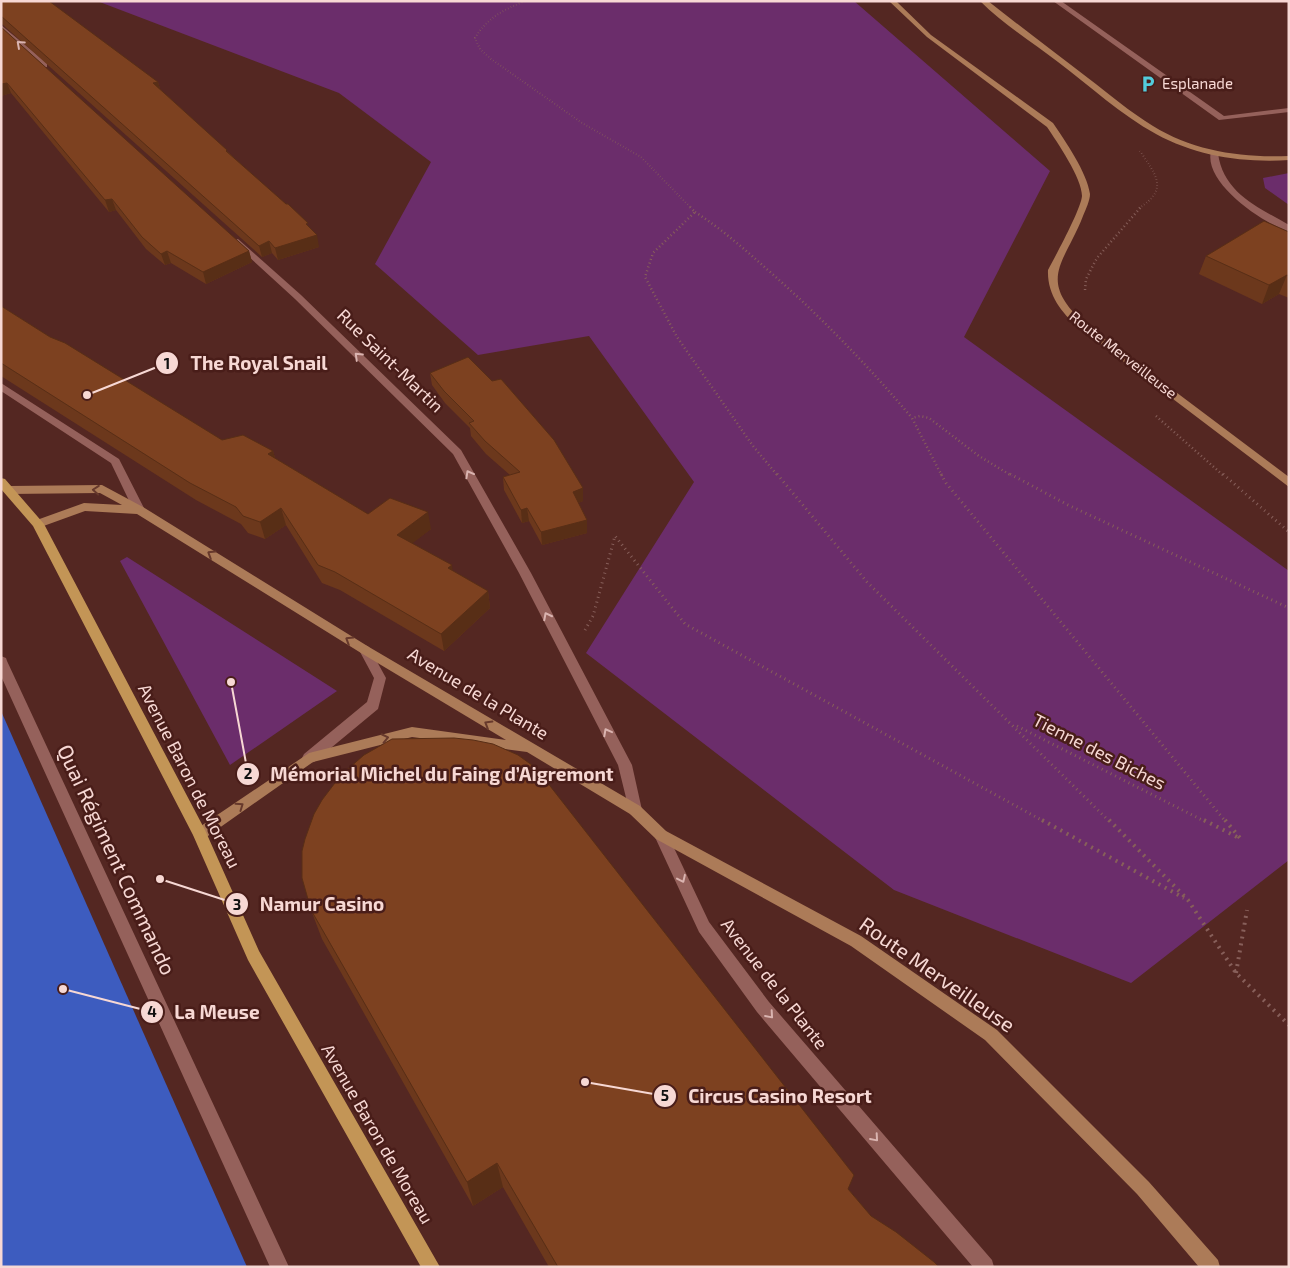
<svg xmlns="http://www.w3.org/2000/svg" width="1290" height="1268" viewBox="0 0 1290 1268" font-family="'Exo 2',sans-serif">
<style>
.green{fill:#6b2d6b}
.water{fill:#3d5cbf}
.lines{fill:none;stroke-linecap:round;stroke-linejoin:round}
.path-far3{stroke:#875f5a;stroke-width:2;stroke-dasharray:0.5 2.5;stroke-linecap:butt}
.path-far2{stroke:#875f5a;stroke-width:2.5;stroke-dasharray:1 3;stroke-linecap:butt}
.path-far1{stroke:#875f5a;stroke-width:3;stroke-dasharray:1 4;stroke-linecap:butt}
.path{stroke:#875f5a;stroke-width:4;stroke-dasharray:2 5;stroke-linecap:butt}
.lane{fill:#95615b;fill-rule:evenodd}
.street{fill:#95615b;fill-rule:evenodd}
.secondary{fill:#ac7b58;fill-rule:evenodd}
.primary{fill:#c39556;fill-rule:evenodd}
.wall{fill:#6c381c}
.shaded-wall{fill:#582e16}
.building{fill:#7d4120;stroke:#582e16}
.oneway{stroke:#dab4b0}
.oneway2{stroke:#67392c}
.labels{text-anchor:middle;stroke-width:5;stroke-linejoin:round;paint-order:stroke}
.far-poi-label{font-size:15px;fill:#f7d8d4;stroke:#491d19;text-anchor:start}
.far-street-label{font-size:15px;fill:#f7d8d4;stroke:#491d19}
.street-label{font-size:18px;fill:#f7d8d4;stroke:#491d19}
.near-street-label{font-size:21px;fill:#f7d8d4;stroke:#491d19}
.leader{fill:none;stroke:#f7d8d4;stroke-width:2}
.callout-dot{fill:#f7d8d4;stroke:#491d19;stroke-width:2}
.mark-label{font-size:15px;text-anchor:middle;font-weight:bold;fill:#111}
.callout-label{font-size:19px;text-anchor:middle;font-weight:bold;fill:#f7d8d4;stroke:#491d19;stroke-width:5;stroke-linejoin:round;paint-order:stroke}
</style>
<rect width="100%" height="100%" fill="#542722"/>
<!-- green -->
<path class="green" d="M 97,1 L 854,1 L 1050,171 L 964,337 L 1289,571 L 1289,860 L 1131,983 L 894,890 L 586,653 L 694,482 L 589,336 L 478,355 L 375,264 L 431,162 L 339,93 Z
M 1289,173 L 1289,205 L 1265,188 L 1263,178 Z
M 127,557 L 337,691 L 230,765 L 120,561 Z"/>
<!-- water -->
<path class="water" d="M 1,711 L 247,1267 L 1,1267 Z"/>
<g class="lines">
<!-- path-far3 -->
<path class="path-far3" d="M 525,1 C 503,10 487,18 475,38 L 480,49 L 491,59 L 582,123 L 641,157 L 691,208
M 1139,208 C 1170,189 1155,174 1140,151"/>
<!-- path-far2 -->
<path class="path-far2" d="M 690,207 L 695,212 L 653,253 L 645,277 L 677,337 L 753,446 L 778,476
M 695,212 C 725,231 751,255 778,279 C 826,322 870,368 912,418
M 1085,290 L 1086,279 L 1097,258 L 1141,207
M 1156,416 L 1224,476
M 942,476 L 912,418 L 920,416 L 929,418 L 979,456 L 1012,476"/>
<!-- path-far1 -->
<path class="path-far1" d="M 777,474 L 867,582 L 1110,822
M 941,474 L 946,483 L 1226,822
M 1010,474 L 1068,505 L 1289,608
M 1223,474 L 1289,532
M 585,630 L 593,616 L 615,536 L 685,624 L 1045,822
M 1017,726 L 1206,822"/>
<!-- path -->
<path class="path" d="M 1042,820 L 1184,898
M 1109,820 L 1188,900 L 1236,973 L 1289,1025
M 1204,820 L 1237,837
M 1225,820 L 1240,838
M 1236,973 L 1247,910"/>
<!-- lane -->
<path class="lane" d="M 1211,151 L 1218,153 C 1223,193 1258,207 1289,225 L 1289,232 C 1263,223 1203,183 1211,151 Z
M 1,383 L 119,459 L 145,510 L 143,513 L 135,513 L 111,463 L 1,391 Z
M 1,656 L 6,658 L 7,661 L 289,1267 L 270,1267 L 1,676 Z"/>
<!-- street -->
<path class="street" d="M 1053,1 L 1061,1 L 1224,116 L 1289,108 L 1289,112 L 1219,120 Z
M 1,25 L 47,63 L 47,67 L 41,67 L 1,31 Z
M 238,239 L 301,295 L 461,450 L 531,573 L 632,765 L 642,810 L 640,814 L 635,816 L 630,814 L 618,765 L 519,573 L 453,454 L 295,299 L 235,244 L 235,240 Z
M 365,645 L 369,647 L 386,678 L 378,709 L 314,762 L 309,763 L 304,762 L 302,758 L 304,754 L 367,702 L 374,678 L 359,650 L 361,647 Z
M 661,829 L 666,831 L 709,922 L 769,1002 L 992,1260 L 994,1267 L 973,1267 L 757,1012 L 699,932 L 654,835 L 656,831 Z"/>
<!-- secondary -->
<path class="secondary" d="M 889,1 L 896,1 L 931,35 L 1053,123 C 1065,141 1087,172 1090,194 C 1090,200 1086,209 1083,216 C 1065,263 1036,279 1084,323 L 1289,477 L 1289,487 L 1078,327 C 1061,312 1047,294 1048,270 C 1056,255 1081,209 1082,196 C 1082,178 1057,142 1047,127 L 927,37 Z
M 980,1 L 988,1 C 1021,27 1054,52 1088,78 C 1109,94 1130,112 1153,126 C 1193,151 1242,158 1289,156 L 1289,160 C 1243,163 1196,156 1156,134 C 1121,115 1090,86 1058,62 C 1032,42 1003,24 980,1 Z
M 102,485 L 143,507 L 369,647 L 640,806 L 666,831 L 861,936 L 997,1030 L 1149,1182 L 1218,1260 L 1220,1267 L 1199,1267 L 1137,1194 L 985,1040 L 851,946 L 656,839 L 630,814 L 527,752 L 412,737 L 313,762 L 205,838 L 200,840 L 195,838 L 193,834 L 195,830 L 309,753 L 412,727 L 506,740 L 361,653 L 137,514 L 85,511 L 38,528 L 32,524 L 34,521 L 84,503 L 122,505 L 100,493 L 9,494 L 3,490 L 9,486 Z"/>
<!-- primary -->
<path class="primary" d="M 1,478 L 5,479 L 44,524 L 205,830 L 259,951 L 440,1267 L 421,1267 L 248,960 L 193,835 L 33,526 L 1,489 Z"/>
</g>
<!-- wall -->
<path class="wall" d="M 1,1 L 158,82 L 160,89 L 309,227 L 319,247 L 278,260 L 272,253 L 262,257 L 2,24 L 1,24 Z
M 1,27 L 249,251 L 252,262 L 206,284 L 171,263 L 165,265 L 146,249 L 116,210 L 109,212 L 11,93 L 1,96 Z
M 1289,232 L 1289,298 L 1279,294 L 1262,304 L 1199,274 L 1206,256 Z
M 1,306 L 50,337 L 222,440 L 273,451 L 275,458 L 368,514 L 431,529 L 412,543 L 453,571 L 488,591 L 490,608 L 444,651 L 340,590 L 322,583 L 286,525 L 265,539 L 248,533 L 241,524 L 196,500 L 1,376 Z
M 430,373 L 583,501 L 578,503 L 587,533 L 542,545 L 529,521 L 522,523 L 504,490 L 503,477 L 510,475 L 486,454 L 471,436 L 470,428 L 445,403 L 432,385 Z
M 311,910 L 849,1190 L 871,1216 L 939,1267 L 549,1267 L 503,1187 L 473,1206 L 322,939 Z"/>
<!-- shaded-wall -->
<path class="shaded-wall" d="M 158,82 L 161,92 L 153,83 Z
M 7,83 L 11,93 L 1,96 L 1,84 Z
M 112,199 L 116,210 L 109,212 L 105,200 Z
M 317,235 L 319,247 L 278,260 L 275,248 Z
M 269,241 L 272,253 L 262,257 L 259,246 Z
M 167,251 L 171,263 L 165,265 L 161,254 Z
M 249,251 L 252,262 L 206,284 L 203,272 Z
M 1287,275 L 1279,294 L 1262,304 L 1269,285 Z
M 273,451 L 278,468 L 268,454 Z
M 583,488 L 583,501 L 573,505 L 573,492 Z
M 281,508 L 286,525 L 265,539 L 260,522 Z
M 527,508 L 529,521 L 522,523 L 521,510 Z
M 428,512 L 431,529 L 401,552 L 397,535 Z
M 587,520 L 587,533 L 542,545 L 541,532 Z
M 452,565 L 454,583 L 448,568 Z
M 488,591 L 490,608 L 444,651 L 441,634 Z
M 497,1163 L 503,1187 L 473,1206 L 467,1182 Z"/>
<!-- building -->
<path class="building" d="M 1,1 L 49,1 L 158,82 L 153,83 L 227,150 L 226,151 L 286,204 L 288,204 L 308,223 L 306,224 L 317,235 L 275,248 L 269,241 L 259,246 L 1,16 Z
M 1,27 L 249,251 L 203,272 L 167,251 L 161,254 L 142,237 L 112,199 L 105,200 L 7,83 L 1,84 Z
M 1264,221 L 1289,232 L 1289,276 L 1287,275 L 1269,285 L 1206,256 Z
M 1,306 L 50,337 L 65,343 L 222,440 L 243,435 L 273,451 L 268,454 L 368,514 L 390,498 L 428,512 L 397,535 L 452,565 L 448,568 L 488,591 L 441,634 L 335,572 L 318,565 L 281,508 L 260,522 L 243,516 L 236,507 L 190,483 L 1,363 Z
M 468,357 L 492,381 L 501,379 L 554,440 L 583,488 L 573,492 L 587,520 L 541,532 L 527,508 L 521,510 L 503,477 L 520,472 L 485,441 L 469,423 L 474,421 L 444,391 L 430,373 Z
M 454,738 L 473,740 L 493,744 L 518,755 L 536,768 L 854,1175 L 848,1189 L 871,1216 L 896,1232 L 934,1262 L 939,1267 L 558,1267 L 497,1163 L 467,1182 L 311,910 L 302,878 L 302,851 L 305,839 L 314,814 L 322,800 L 341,775 L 364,755 L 392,739 Z"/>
<!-- one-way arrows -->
<defs><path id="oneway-chevron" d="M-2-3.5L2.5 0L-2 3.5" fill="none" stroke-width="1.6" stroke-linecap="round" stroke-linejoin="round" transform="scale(1.25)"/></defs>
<g class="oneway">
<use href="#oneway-chevron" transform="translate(20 44) rotate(-138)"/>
<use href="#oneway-chevron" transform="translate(358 356) rotate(-136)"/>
<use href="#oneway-chevron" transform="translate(469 474) rotate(-119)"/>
<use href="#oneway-chevron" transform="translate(547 616) rotate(-117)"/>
<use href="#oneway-chevron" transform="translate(607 732) rotate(-118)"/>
<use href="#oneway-chevron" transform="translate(682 879) rotate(65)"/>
<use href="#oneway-chevron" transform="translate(770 1015) rotate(49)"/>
<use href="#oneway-chevron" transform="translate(875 1138) rotate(49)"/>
</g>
<g class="oneway2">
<use href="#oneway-chevron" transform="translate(96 490) rotate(-176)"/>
<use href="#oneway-chevron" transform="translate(211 554) rotate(-148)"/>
<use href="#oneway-chevron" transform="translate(349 640) rotate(-148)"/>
<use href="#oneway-chevron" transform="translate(488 724) rotate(-149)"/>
<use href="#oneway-chevron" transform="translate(385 738) rotate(-12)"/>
<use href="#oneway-chevron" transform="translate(240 806) rotate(-35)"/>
</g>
<!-- icons -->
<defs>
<g id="parking-bare" transform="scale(1.35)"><path d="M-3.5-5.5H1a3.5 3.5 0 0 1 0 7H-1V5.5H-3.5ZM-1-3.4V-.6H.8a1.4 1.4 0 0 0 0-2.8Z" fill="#53cbdb" stroke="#491d19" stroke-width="2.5" paint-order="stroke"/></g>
</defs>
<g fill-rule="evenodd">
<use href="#parking-bare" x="1148" y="84"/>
</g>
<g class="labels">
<!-- far-poi labels -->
<g class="far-poi-label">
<text x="1162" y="89">Esplanade</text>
</g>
<!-- far-street labels -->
<g class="far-street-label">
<text transform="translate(1123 355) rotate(38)" y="5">Route Merveilleuse</text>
</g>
<!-- street labels -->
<g class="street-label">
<text transform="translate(390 361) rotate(44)" y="6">Rue Saint-Martin</text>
<text transform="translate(478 694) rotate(31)" y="6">Avenue de la Plante</text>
<text transform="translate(1099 752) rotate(27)" y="6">Tienne des Biches</text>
<text transform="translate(189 776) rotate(63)" y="6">Avenue Baron de Moreau</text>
<text transform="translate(774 984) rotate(52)" y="6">Avenue de la Plante</text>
<text transform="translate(377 1134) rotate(60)" y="6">Avenue Baron de Moreau</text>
</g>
<!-- near-street labels -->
<g class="near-street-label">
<text transform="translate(116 860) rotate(65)" y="7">Quai Régiment Commando</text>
<text transform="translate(937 975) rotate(35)" y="7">Route Merveilleuse</text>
</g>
</g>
<!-- callouts -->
<path class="leader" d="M87 395L167 363M231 682L248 774M160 879L237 904M63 989L152 1012M585 1082L665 1096"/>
<g class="callout-dot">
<circle cx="87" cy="395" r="5"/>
<circle cx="231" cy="682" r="5"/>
<circle cx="160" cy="879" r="5"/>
<circle cx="63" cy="989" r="5"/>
<circle cx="585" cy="1082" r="5"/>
<circle cx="167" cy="363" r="12"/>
<circle cx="248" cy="774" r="12"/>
<circle cx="237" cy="904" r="12"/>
<circle cx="152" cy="1012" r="12"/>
<circle cx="665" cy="1096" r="12"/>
</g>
<g class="mark-label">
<text x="167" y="369">1</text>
<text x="248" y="779">2</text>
<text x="237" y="910">3</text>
<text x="152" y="1017">4</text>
<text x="665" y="1101">5</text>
</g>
<g class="callout-label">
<text x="259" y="370">The Royal Snail</text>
<text x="442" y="781">Mémorial Michel du Faing d’Aigremont</text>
<text x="322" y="911">Namur Casino</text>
<text x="217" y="1019">La Meuse</text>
<text x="780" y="1103">Circus Casino Resort</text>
</g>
<!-- border -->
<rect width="1290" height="1268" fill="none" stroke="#f7d8d4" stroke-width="5"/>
</svg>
